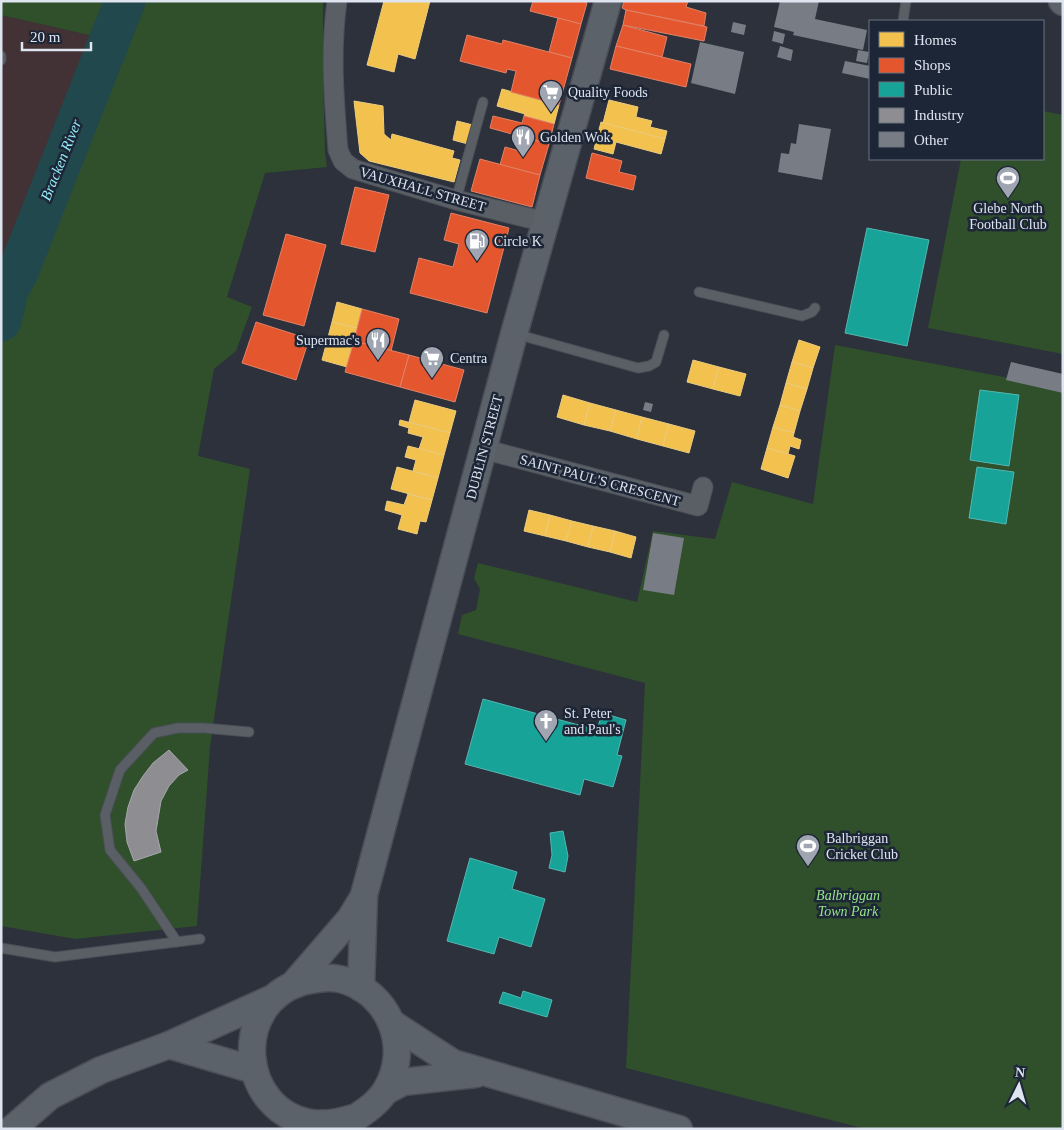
<svg xmlns="http://www.w3.org/2000/svg" width="1064" height="1130" font-family="'Times New Roman',serif">
<style>
.industrial{fill:#423135}
.green{fill:#2f502b}
.homes{fill:#f2c14e;stroke:#eccc7f}
.shops{fill:#e4572e;stroke:#e28268}
.public{fill:#17a398;stroke:#53b7b2}
.industry{fill:#8d8d92;stroke:#a6a7ae}
.lines{fill:none;stroke-linecap:round;stroke-linejoin:round}
.river{stroke:#21484d;stroke-width:41}
.building{fill:#787d85}
.lane-casing{stroke:#4a4e57;stroke-width:11}
.street-casing{stroke:#4a4e57;stroke-width:21}
.secondary-casing{stroke:#4a4e57;stroke-width:29}
.lane{stroke:#5a5e65;stroke-width:9}
.street{stroke:#5a5e65;stroke-width:19}
.secondary{stroke:#5c626a;stroke-width:26}
.labels{text-anchor:middle;stroke-width:5;stroke-linejoin:round;paint-order:stroke}
.poi-label{font-size:14px;fill:#dfe5f0;stroke:#1d2636;text-anchor:start}
.street-label{font-size:14px;fill:#dfe5f0;stroke:#1d2636}
.park-label{font-size:14px;font-style:italic;fill:#96e689;stroke:#1d2636}
.water-label{font-size:15px;font-style:italic;fill:#92edf9;stroke:#1d2636}
</style>
<rect width="100%" height="100%" fill="#2c313b"/>
<polygon class="industrial" points="1,15 102,38 1,283"/>
<g class="green">
<polygon points="1,1 323,1 323,70 325,152 327,167 265,173 227,297 252,307 236,351 214,369 198,456 250,469 210,747 197,926 75,939 1,926 1,283 102,38 1,15"/>
<polygon points="1043,111 1063,115 1063,354 928,328 961,159 1043,159"/>
<polygon points="835,345 1009,378 1063,390 1063,1129 866,1129 626,1068 645,683 458,634 462,615 476,610 480,589 474,578 478,563 637,602 653,531 715,539 732,482 813,504"/>
</g>
<g class="homes">
<polygon points="384,1 430,1 415,59 398,54 394,72 367,65"/>
<polygon points="502,89 559,105 554,124 524,116 525,114 497,106"/>
<polygon points="609,100 638,107 636,117 652,121 650,127 667,131 665,139 603,123"/>
<polygon points="354,101 383,106 384,134 391,140 392,134 454,151 452,158 460,160 454,182 369,161 360,153"/>
<polygon points="457,121 473,125 468,144 453,140"/>
<polygon points="601,122 665,139 661,154 616,142 613,154 594,149"/>
<polygon points="337,302 362,309 357,328 332,322"/>
<polygon points="332,322 357,328 352,348 327,341"/>
<polygon points="799,340 820,347 813,368 792,362"/>
<polygon points="327,341 352,348 347,367 322,360"/>
<polygon points="693,360 719,367 713,389 687,382"/>
<polygon points="792,362 813,368 807,389 786,383"/>
<polygon points="719,367 746,374 740,396 713,389"/>
<polygon points="786,383 807,389 800,411 780,405"/>
<polygon points="563,395 590,403 584,425 557,417"/>
<polygon points="415,400 456,411 450,433 409,422"/>
<polygon points="590,403 616,410 610,431 584,425"/>
<polygon points="780,405 800,411 794,433 773,427"/>
<polygon points="616,410 642,417 637,439 610,431"/>
<polygon points="642,417 669,424 663,446 637,439"/>
<polygon points="400,420 450,433 444,455 419,449 423,437 408,433 409,428 399,425"/>
<polygon points="669,424 695,431 689,453 663,446"/>
<polygon points="773,427 794,433 793,437 801,440 799,449 790,446 788,454 767,448"/>
<polygon points="408,446 444,455 438,478 413,471 416,460 405,457"/>
<polygon points="767,448 795,456 788,478 761,469"/>
<polygon points="397,467 438,478 432,500 391,489"/>
<polygon points="408,494 432,500 426,522 420,521 417,534 398,529 402,515 385,510 387,501 404,505"/>
<polygon points="529,510 550,515 545,536 524,531"/>
<polygon points="550,515 572,521 566,541 545,536"/>
<polygon points="572,521 593,526 588,547 566,541"/>
<polygon points="593,526 615,531 610,552 588,547"/>
<polygon points="615,531 636,537 631,558 610,552"/>
</g>
<g class="shops">
<polygon points="533,1 580,1 587,3 581,24 530,11"/>
<polygon points="624,1 688,1 686,7 706,13 704,26 626,10 622,8"/>
<polygon points="626,10 707,27 704,41 623,25"/>
<polygon points="558,18 581,24 572,58 549,52"/>
<polygon points="623,25 667,37 662,57 616,46"/>
<polygon points="467,35 502,44 503,40 572,58 559,105 511,92 516,71 507,69 506,73 460,61"/>
<polygon points="616,46 691,64 686,87 610,69"/>
<polygon points="493,116 522,123 524,116 554,124 549,144 490,128"/>
<polygon points="527,138 549,144 540,175 500,165 505,147 523,152"/>
<polygon points="592,153 622,161 619,172 636,176 633,190 586,178"/>
<polygon points="480,159 540,175 532,207 471,191"/>
<polygon points="355,187 389,195 375,252 341,244"/>
<polygon points="451,213 509,228 487,313 410,293 419,258 453,267 459,244 444,240"/>
<polygon points="286,234 326,245 304,326 263,315"/>
<polygon points="362,309 399,319 391,351 354,341"/>
<polygon points="256,322 309,339 296,380 242,363"/>
<polygon points="354,341 409,355 400,387 345,372"/>
<polygon points="409,355 464,370 455,402 400,387"/>
</g>
<g class="public">
<polygon points="867,228 929,240 907,346 845,333"/>
<polygon points="980,390 1019,395 1009,466 970,460"/>
<polygon points="977,467 1014,472 1006,524 969,518"/>
<polygon points="483,699 597,730 602,713 626,720 617,755 622,756 613,787 584,779 580,795 465,764"/>
<polygon points="563,831 568,856 565,872 549,868 552,855 550,833"/>
<polygon points="470,858 517,872 512,889 545,899 531,947 499,937 494,954 447,941"/>
<polygon points="523,991 552,1000 547,1017 499,1003 503,992 521,998"/>
</g>
<polygon class="industry" points="169,750 188,770 179,775 169,786 161,801 156,831 161,852 134,861 127,842 125,824 128,807 134,790 143,776 153,763"/>
<g class="lines">
<polyline class="river" points="1,321 8,290 18,272 125,1"/>
</g>
<g class="building">
<polygon points="780,1 819,1 815,19 867,30 863,50 793,35 794,32 774,27"/>
<polygon points="733,22 746,25 744,35 731,32"/>
<polygon points="774,31 785,34 783,44 772,41"/>
<polygon points="700,42 744,52 735,94 691,83"/>
<polygon points="780,46 793,50 791,61 777,57"/>
<polygon points="858,50 869,52 867,63 856,61"/>
<polygon points="845,61 870,66 870,79 842,73"/>
<polygon points="799,124 831,129 822,180 778,172 781,153 789,154 791,143 796,144"/>
<polygon points="1011,362 1063,374 1063,393 1006,380"/>
<polygon points="645,402 653,404 651,412 643,410"/>
<polygon points="653,533 684,538 674,595 643,590"/>
</g>
<g class="lines">
<g class="lane-casing">
<g id="lane">
<polyline points="903,21 906,1"/>
<polyline points="1,56 1,60"/>
<polyline points="456,200 483,102"/>
<polyline points="699,292 802,316 812,312 815,308"/>
<polyline points="516,334 638,368 649,366 656,362 664,335"/>
<polyline points="177,942 141,888 110,850 105,815 120,770 154,733 178,728 204,728 249,732"/>
<polyline points="1,948 55,957 200,939"/>
</g>
</g>
<g class="street-casing">
<g id="street">
<path d="M337,1C330,51 334,100 338,150L343,161L353,169L456,200L545,222"/>
<polyline points="483,449 698,506 703,487"/>
</g>
</g>
<g class="secondary-casing">
<g id="secondary">
<polyline points="1062,1 1063,2"/>
<polyline points="293,985 350,919 364,896"/>
<polyline points="361,988 364,895 514,334 608,1"/>
<polyline points="393,1024 453,1063 679,1129"/>
<polyline points="169,1045 254,1070"/>
<polyline points="386,1091 403,1082 476,1074"/>
<polyline points="12,1129 50,1096 101,1070 169,1045 273,998"/>
<path d="M339,1129C355,1117 375,1108 386,1090C412,1047 389,991 340,979C327,976 314,979 302,982C230,1003 238,1112 312,1123C327,1125 340,1122 353,1118"/>
</g>
</g>
<use href="#lane" class="lane"/>
<use href="#street" class="street"/>
<use href="#secondary" class="secondary"/>
</g>
<defs>
<g id="supermarket-pin" transform="scale(1.25)"><path d="M0 17L-7.5 6A9.5 9.5 0 1 1 7.5 6Z" fill="#a0a6b1" stroke="#1d2636"/><path d="M-6-5.5h2.5l.6 2H6L4.5 2H-2.5L-4.4-4H-6ZM-1.5 3.2a1.3 1.3 0 1 0 .1 0ZM3 3.2a1.3 1.3 0 1 0 .1 0Z" fill="#fff"/></g>
<g id="restaurant-pin" transform="scale(1.25)"><path d="M0 17L-7.5 6A9.5 9.5 0 1 1 7.5 6Z" fill="#a0a6b1" stroke="#1d2636"/><path d="M-5-6h1v4h1v-4h1v4h1v-4h1v5L-1.5 .5V6h-2V.5L-5-1ZM5-6V6H3V1.5H1.5Q1.5-4 5-6Z" fill="#fff"/></g>
<g id="stadium-pin" transform="scale(1.25)"><path d="M0 17L-7.5 6A9.5 9.5 0 1 1 7.5 6Z" fill="#a0a6b1" stroke="#1d2636"/><path d="M0-5a6.5 5 0 1 0 0 10a6.5 5 0 1 0 0-10ZM-3.5-1.8h7v3.6h-7Z" fill="#fff"/></g>
<g id="fuel-pin" transform="scale(1.25)"><path d="M0 17L-7.5 6A9.5 9.5 0 1 1 7.5 6Z" fill="#a0a6b1" stroke="#1d2636"/><path d="M-5.5-6h7V0h2V4h1.3V-2.5L3-4.5l.8-.8L6-3V5H2.5V1h-1V6h-7ZM-4.2-4.7v3.2H.2V-4.7Z" fill="#fff"/></g>
<g id="church-pin" transform="scale(1.25)"><path d="M0 17L-7.5 6A9.5 9.5 0 1 1 7.5 6Z" fill="#a0a6b1" stroke="#1d2636"/><path d="M-1.2-6h2.4v3.5h3.3v2.4h-3.3V6h-2.4V-.1h-3.3v-2.4h3.3Z" fill="#fff"/></g>
</defs>
<g fill-rule="evenodd">
<use href="#supermarket-pin" x="551" y="92"/>
<use href="#restaurant-pin" x="523" y="137"/>
<use href="#stadium-pin" x="1008" y="178"/>
<use href="#fuel-pin" x="477" y="241"/>
<use href="#restaurant-pin" x="378" y="340"/>
<use href="#supermarket-pin" x="432" y="358"/>
<use href="#church-pin" x="546" y="721"/>
<use href="#stadium-pin" x="808" y="846"/>
</g>
<g class="labels">
<g class="poi-label">
<text x="568" y="97">Quality Foods</text>
<text x="540" y="142">Golden Wok</text>
<text x="1008" y="213" text-anchor="middle">Glebe North<tspan x="1008" dy="16">Football Club</tspan></text>
<text x="494" y="246">Circle K</text>
<text x="360" y="345" text-anchor="end">Supermac's</text>
<text x="450" y="363">Centra</text>
<text x="564" y="718">St. Peter<tspan x="564" dy="16">and Paul's</tspan></text>
<text x="826" y="843">Balbriggan<tspan x="826" dy="16">Cricket Club</tspan></text>
</g>
<g class="street-label">
<text transform="translate(423 189) rotate(16)" y="5">VAUXHALL STREET</text>
<text transform="translate(484 447) rotate(-75)" y="5">DUBLIN STREET</text>
<text transform="translate(600 480) rotate(15)" y="5">SAINT PAUL'S CRESCENT</text>
</g>
<g class="park-label">
<text x="848" y="900">Balbriggan<tspan x="848" dy="16">Town Park</tspan></text>
</g>
<g class="water-label">
<text transform="translate(61 160) rotate(-68)" y="5">Bracken River</text>
</g>
</g>
<rect width="1064" height="1130" fill="none" stroke="#dfe5f0" stroke-width="5"/>
<rect x="869" y="20" width="175" height="140" fill="#1d2636" stroke="#6b7280"/>
<rect x="879" y="32" width="25" height="15" fill="#f2c14e" stroke="#6b7280"/>
<text x="914" y="45" font-size="15" fill="#dfe5f0">Homes</text>
<rect x="879" y="58" width="25" height="15" fill="#e4572e" stroke="#6b7280"/>
<text x="914" y="70" font-size="15" fill="#dfe5f0">Shops</text>
<rect x="879" y="82" width="25" height="15" fill="#17a398" stroke="#6b7280"/>
<text x="914" y="95" font-size="15" fill="#dfe5f0">Public</text>
<rect x="879" y="108" width="25" height="15" fill="#8d8d92" stroke="#6b7280"/>
<text x="914" y="120" font-size="15" fill="#dfe5f0">Industry</text>
<rect x="879" y="132" width="25" height="15" fill="#787d85" stroke="#6b7280"/>
<text x="914" y="145" font-size="15" fill="#dfe5f0">Other</text>
<g transform="translate(1019 1085) rotate(5)" stroke="#1d2636" stroke-width="4" paint-order="stroke">
<path d="M0-4L9 19L0 12L-9 19Z" fill="#dfe5f0"/>
<text y="-8" font-size="14" font-weight="bold" text-anchor="middle" fill="#dfe5f0">N</text>
</g>
<path d="M22 42v8h69v-8" fill="none" stroke="#dfe5f0" stroke-width="2.5"/>
<text x="30" y="42" font-size="15" fill="#dfe5f0" stroke="#1d2636" stroke-width="4" paint-order="stroke">20 m</text>
</svg>
